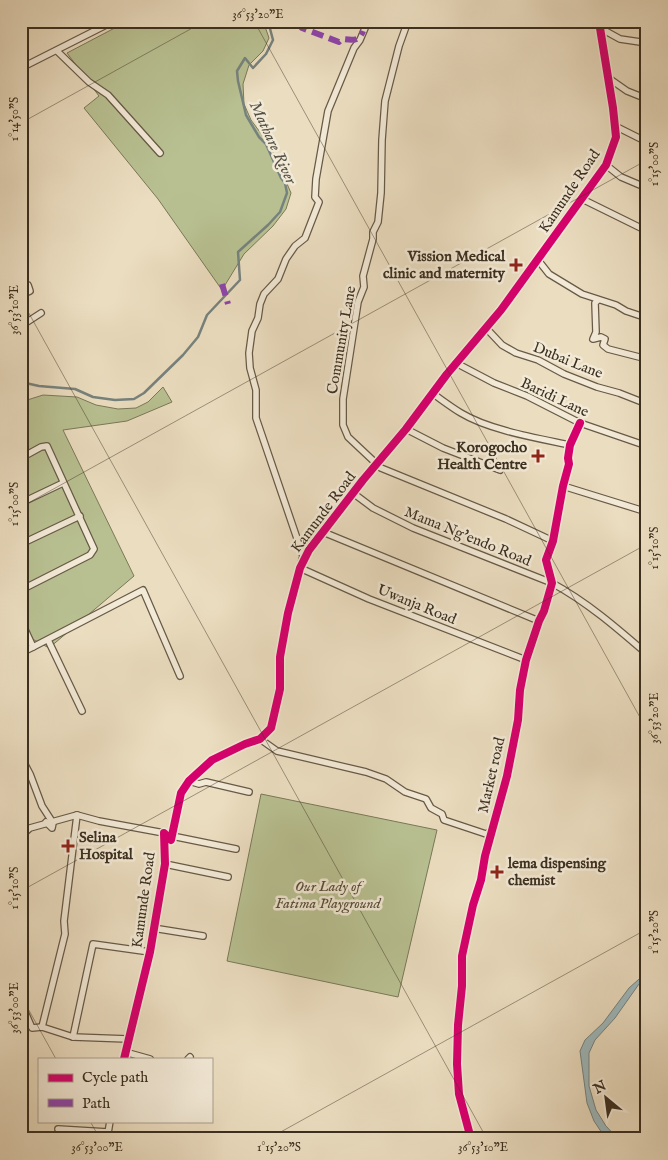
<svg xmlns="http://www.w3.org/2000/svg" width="668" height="1160" font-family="'IM FELL English',serif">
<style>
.green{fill:#b8c091;stroke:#7a7858}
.water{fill:#9eb9bd;stroke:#76827e}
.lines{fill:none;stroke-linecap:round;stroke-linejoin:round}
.stream{stroke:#76827e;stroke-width:2.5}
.street-casing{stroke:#675a47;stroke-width:8}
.street{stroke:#f2e9d6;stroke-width:5.5}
.quiet{stroke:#8e44ad;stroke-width:6;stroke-dasharray:12 6;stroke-linecap:butt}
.cycleway-casing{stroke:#f2e9d6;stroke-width:11}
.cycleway{stroke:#d6006c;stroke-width:8}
.ticks{fill:none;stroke:#3b2f1f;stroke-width:1;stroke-opacity:0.45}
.poi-dot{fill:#8f2418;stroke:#f2e9d6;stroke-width:2}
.labels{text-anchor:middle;stroke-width:5;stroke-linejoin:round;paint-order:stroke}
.street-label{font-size:15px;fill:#3b2f1f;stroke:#f2e9d6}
.poi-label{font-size:15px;font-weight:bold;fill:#3b2f1f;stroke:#f2e9d6;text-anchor:end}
.park-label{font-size:15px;font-style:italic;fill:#544c36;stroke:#f2e9d6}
.water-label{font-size:16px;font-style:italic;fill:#545246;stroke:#f2e9d6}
.neatline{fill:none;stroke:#3b2f1f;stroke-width:2}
.ticks-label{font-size:12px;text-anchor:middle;fill:#3b2f1f}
</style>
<rect width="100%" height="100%" fill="#ebddc0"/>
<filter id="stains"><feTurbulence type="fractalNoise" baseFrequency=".004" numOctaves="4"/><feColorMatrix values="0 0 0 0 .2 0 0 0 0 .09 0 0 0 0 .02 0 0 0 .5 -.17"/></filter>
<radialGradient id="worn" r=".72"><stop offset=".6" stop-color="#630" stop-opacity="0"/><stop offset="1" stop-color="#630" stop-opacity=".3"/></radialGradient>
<g class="green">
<polygon points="128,21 263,21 269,38 263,51 249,65 243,84 244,104 251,120 271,147 291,193 286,209 273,226 244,254 222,290 158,199 84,108 99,96 67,53"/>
<polygon points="163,387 172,402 127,421 63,430 134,576 49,648 27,636 21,625 21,402 43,395 77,397 96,405 118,409 136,408 148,402"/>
<polygon points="261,794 437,830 398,997 227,961"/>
</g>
<g class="water">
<polygon points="647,825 647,865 643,842"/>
<polygon points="647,972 647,978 639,984 615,1018 595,1040 589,1053 589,1086 596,1110 606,1126 618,1139 608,1139 604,1136 594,1121 587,1103 580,1051 585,1040 603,1023 629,988"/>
</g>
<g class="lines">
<polyline class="stream" points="21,382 39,386 75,389 93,397 115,400 134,399 144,393 183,355 198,337 207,315 240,280 238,252 268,225 280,212 287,193 285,183 281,178 266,144 259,137 246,115 238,81 237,71 245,58 253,68 266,54 273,40 268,21"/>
<g class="street-casing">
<g id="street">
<polyline points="368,21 360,40 354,48 328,111 316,179 315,197 319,202 305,238 295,246 286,259 278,279 264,294 260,304 258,318 252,331 249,353 250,368 256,390 256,418 303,556 300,568 369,599 526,660"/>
<polyline points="408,21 399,46 385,101 382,140 381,193 378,222 373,232 373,239 363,276 364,287 358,302 343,399 343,425 348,437 381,468 506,519 553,541"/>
<polyline points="600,28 620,39 647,43"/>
<polyline points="57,51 89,82 108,95 160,153"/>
<polyline points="21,68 114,21"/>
<polyline points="607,77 627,91 647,99"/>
<polyline points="615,126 647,142"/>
<polyline points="606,165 621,177 647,188"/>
<polyline points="582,199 647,231"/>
<polyline points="538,260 549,274 582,294 616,305 626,311 647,318"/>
<polyline points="21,295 30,291 28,285"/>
<polyline points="598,300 595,303 596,332 593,339 601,337 605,339 603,345 608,349 647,359"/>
<polyline points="21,326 41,313"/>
<polyline points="486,328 502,345 516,353 538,360 564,374 597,387 619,393 647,404"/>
<polyline points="456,363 494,383 527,396 580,423 647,446"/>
<path d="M432,393C442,400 451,407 461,413C489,430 537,438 570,445"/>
<polyline points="406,429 443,448 500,470"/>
<polyline points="21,458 41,447 47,446 94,549 90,555 21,590"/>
<polyline points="563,486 647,512"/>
<path d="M353,493L373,508L413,528L552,583C587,602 617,628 647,654"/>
<polyline points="21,503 63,483"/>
<polyline points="323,532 539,621"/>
<polyline points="21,544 80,516"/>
<polyline points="21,621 33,647 21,653"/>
<polyline points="48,640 82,711"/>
<polyline points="33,647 143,590 180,676"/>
<polyline points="260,739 277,751 366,772 386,779 405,792 426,799 431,808 442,814 444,820 486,834 492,831"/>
<polyline points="21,757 30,774 42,806 53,823 52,828 46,822"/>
<polyline points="189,781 199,784 206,782 249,792"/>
<polyline points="21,836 30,828 77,815 99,821 164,833"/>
<polyline points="172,836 236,849"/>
<polyline points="165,864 228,877"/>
<polyline points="153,928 203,936"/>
<polyline points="21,1003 32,1028 42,1027 73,1037 128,1039"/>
<polyline points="42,1027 65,934 64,921 77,815"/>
<polyline points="73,1037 93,944 150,952"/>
<polyline points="125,1052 150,1059"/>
<polyline points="124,1059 150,952 165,864 164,833 171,840 181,793 189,781 212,760 245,744 260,739 271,728 280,689 280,657 288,613 300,568 309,550 363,480 406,429 447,374 501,310 606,165 616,137 613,108 600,28 601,21"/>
<polyline points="188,1059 190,1057"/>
<polyline points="58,1129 108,1132"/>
<polyline points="107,1139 110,1121"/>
<polyline points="471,1139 459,1094 457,1064 458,1025 462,986 462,956 473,905 481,880 485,856 507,776 518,720 520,690 526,660 539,621 544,611 552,583 546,560 553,541 563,486 569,464 568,458 570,445 580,423"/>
</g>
</g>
<use href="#street" class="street"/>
<g class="quiet">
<path d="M304,21L302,28L339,42L342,39C353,40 359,42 363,31"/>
<polyline points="222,284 228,304"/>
</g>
<g class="cycleway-casing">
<g id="cycleway">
<polyline points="124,1059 150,952 165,864 164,833 171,840 181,793 189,781 212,760 245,744 260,739 271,728 280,689 280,657 288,613 300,568 309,550 363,480 406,429 447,374 501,310 606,165 616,137 613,108 600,28 601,21"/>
<polyline points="471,1139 459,1094 457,1064 458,1025 462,986 462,956 473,905 481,880 485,856 507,776 518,720 520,690 526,660 539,621 544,611 552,583 546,560 553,541 563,486 569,464 568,458 570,445 580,423"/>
</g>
</g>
<use href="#cycleway" class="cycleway"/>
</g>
<path class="ticks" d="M254,21L647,730M641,21L647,32M21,123L205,21M21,299L487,1139M21,507L647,160M21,891L647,544M21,996L56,1059M90,1121L100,1139M268,1139L647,929"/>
<g class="poi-dot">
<path d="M513.5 257.5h5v5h5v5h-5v5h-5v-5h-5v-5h5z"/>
<path d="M535.5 448.5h5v5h5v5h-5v5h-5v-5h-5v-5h5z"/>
<path d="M65.5 838.5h5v5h5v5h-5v5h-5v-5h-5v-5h5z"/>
<path d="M494.5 864.5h5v5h5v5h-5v5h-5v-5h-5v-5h5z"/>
</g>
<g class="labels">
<g class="street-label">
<text transform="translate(569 191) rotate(-56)" y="5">Kamunde Road</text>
<text transform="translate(341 340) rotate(-80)" y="5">Community Lane</text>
<text transform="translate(568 360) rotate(22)" y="5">Dubai Lane</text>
<text transform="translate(555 397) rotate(25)" y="5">Baridi Lane</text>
<text transform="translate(323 512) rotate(-53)" y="5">Kamunde Road</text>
<text transform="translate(468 536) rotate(22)" y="5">Mama Ng'endo Road</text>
<text transform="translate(417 604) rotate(22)" y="5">Uwanja Road</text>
<text transform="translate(491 775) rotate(-77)" y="5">Market road</text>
<text transform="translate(143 900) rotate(-82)" y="5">Kamunde Road</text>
</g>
<g class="poi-label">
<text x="505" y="261">Vission Medical<tspan x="505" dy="17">clinic and maternity</tspan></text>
<text x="527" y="452">Korogocho<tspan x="527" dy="17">Health Centre</tspan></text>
<text x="79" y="842" text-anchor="start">Selina<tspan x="79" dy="17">Hospital</tspan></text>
<text x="508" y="868" text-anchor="start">lema dispensing<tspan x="508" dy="17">chemist</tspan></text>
</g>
<g class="park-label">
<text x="328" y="891">Our Lady of<tspan x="328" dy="17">Fatima Playground</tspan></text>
</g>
<g class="water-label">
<text transform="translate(274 142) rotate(65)" y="6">Mathare River</text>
</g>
</g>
<rect width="668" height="1160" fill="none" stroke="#ebddc0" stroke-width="55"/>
<rect x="38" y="1058" width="175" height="65" fill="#f2e9d6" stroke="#a99f8d"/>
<rect x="48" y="1074" width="25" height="8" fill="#d6006c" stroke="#a99f8d"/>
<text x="82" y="1082" font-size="15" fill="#3b2f1f">Cycle path</text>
<rect x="48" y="1099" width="25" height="8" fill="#8e44ad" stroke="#a99f8d"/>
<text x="82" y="1108" font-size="15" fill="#3b2f1f">Path</text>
<g transform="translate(606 1098) rotate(331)" stroke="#f2e9d6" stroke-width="4" paint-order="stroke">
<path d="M0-4L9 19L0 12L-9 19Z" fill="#3b2f1f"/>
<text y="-8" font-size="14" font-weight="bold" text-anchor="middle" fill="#3b2f1f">N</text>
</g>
<rect x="28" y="28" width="612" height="1104" class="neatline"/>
<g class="ticks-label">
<text x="258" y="18">36°53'20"E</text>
<text transform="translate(14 119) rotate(-90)" y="4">1°14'50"S</text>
<text transform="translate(654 164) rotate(-90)" y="4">1°15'00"S</text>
<text transform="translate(14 310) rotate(-90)" y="4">36°53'10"E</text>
<text transform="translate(14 504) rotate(-90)" y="4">1°15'00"S</text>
<text transform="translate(654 548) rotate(-90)" y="4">1°15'10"S</text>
<text transform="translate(654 718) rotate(-90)" y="4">36°53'20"E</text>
<text transform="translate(14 888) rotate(-90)" y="4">1°15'10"S</text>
<text transform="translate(654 932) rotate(-90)" y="4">1°15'20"S</text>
<text transform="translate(14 1008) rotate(-90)" y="4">36°53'00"E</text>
<text x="97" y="1151">36°53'00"E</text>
<text x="279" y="1151">1°15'20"S</text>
<text x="483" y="1151">36°53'10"E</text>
</g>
<rect width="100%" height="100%" filter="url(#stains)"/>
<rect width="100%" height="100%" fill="url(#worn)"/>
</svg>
